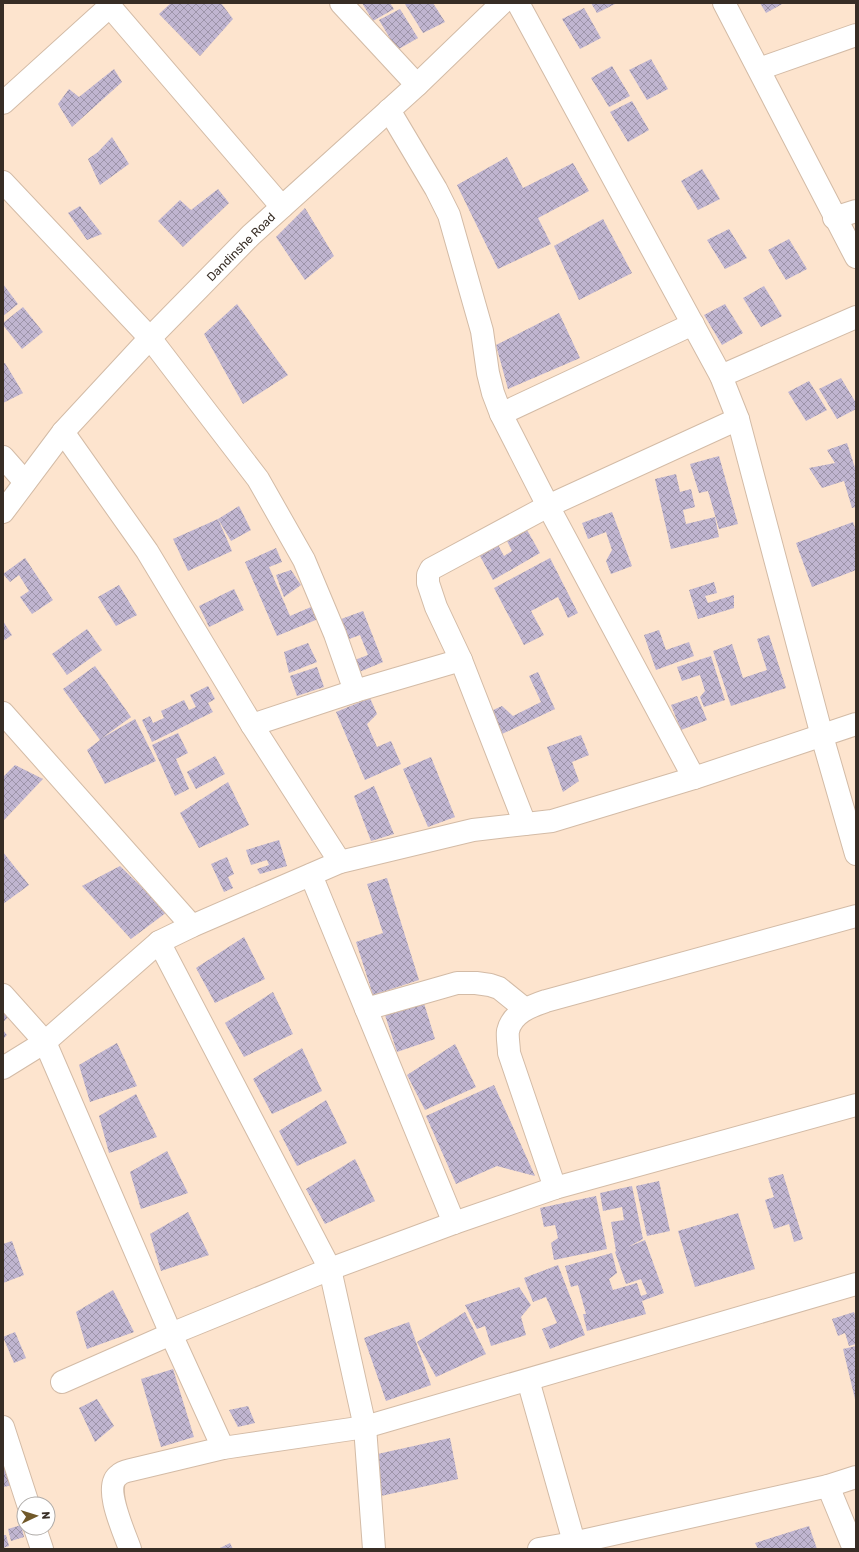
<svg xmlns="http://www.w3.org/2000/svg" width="859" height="1552" font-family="Rubik,sans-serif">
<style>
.building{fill:url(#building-cross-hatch)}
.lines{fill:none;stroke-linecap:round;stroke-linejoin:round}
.minor-casing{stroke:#d3bba6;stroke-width:24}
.tertiary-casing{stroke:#d3bba6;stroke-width:24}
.minor{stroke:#fff;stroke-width:22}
.tertiary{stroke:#fff;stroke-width:22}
.labels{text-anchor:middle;stroke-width:4;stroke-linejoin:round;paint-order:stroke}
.street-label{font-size:12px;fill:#372d25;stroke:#fff}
</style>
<defs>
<pattern id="building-cross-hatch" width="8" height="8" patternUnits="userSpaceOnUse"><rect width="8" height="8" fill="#c0b5d0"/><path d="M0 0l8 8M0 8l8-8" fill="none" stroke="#9d94a9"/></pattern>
</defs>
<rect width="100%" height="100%" fill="#fde4ce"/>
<g class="building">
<polygon points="171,3 221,3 233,19 200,56 159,14"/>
<polygon points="362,3 390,3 394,9 373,21"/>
<polygon points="407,3 433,3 445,22 423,33 405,4"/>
<polygon points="591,3 617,3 597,13"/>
<polygon points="760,3 784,3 766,13"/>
<polygon points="584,8 601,38 580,49 562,19"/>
<polygon points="400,9 418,38 397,50 379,20"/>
<polygon points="651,59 668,89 647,100 629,70"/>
<polygon points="612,66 630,96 609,107 591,78"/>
<polygon points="114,69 122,82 72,127 58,104 69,89 79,97"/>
<polygon points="632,101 649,130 628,142 610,112"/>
<polygon points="112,137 129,164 100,185 88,159 98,152"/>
<polygon points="507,157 523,188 573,163 589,191 538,218 551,244 498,269 457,185"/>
<polygon points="702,169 720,199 698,210 681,181"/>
<polygon points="218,189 229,203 183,247 158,221 180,200 191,210"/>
<polygon points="80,206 102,234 87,240 68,213"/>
<polygon points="305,208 334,256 305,280 276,237"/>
<polygon points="603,219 632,273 579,300 554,246"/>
<polygon points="729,229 747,258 725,269 707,240"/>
<polygon points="789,239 807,269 786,280 768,250"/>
<polygon points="3,284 18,304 3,316"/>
<polygon points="764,286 782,316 761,327 743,298"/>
<polygon points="237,304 288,375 243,404 204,334"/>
<polygon points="725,304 743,333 722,345 704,315"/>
<polygon points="23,307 43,332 22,349 3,325 3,323"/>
<polygon points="559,313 580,358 508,389 496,345"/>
<polygon points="5,363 23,393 3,403 3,364"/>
<polygon points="841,378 856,403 856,409 837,419 819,389"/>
<polygon points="809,381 827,410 806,421 788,392"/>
<polygon points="847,443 856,471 856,507 852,508 844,481 822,488 809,468 835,463 827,450"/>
<polygon points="719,456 738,524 719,529 708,491 699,493 690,464"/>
<polygon points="676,474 680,492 691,489 695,507 683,510 686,524 715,517 719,537 671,549 655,479"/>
<polygon points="239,506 251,530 231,541 218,519"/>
<polygon points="612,512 632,566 611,574 606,561 612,550 606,532 588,539 582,523"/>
<polygon points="218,519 232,551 188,571 173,539"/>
<polygon points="853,522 856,531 856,570 812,587 796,543"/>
<polygon points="527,530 540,553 493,580 480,556 498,545 504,556 512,551 507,541"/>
<polygon points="276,548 282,562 269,567 290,616 318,604 323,617 277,636 245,562"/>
<polygon points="25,558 53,600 32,614 20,597 29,591 19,575 10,582 3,574"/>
<polygon points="550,558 578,613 568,618 558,597 531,611 544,635 524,645 494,588"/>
<polygon points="291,570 301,585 284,597 276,575"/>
<polygon points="714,582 717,593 705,596 708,603 734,595 734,608 698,619 689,590"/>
<polygon points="119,585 137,615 116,626 98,597"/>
<polygon points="234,589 244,610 209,627 199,606"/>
<polygon points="363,611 383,662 357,673 352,661 368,655 360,635 341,642 333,622"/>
<polygon points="3,621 12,635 3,641"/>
<polygon points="87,629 102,650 67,675 52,654"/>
<polygon points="659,630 666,650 689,642 694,656 656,670 644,635"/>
<polygon points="769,635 786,688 731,706 713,651 732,644 743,678 767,670 757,639"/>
<polygon points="308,643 317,662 289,673 284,652"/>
<polygon points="711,656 725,700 704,707 700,697 705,691 700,675 682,681 677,667"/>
<polygon points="95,666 131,717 102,738 135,719 156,761 105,784 87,750 100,740 63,689"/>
<polygon points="317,667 324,687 297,696 290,676"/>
<polygon points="538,672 555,709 502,734 491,711 502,706 513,716 541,702 529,676"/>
<polygon points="208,686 215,699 208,703 213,712 152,742 142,720 150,716 153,723 164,718 161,711 184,700 189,710 196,707 190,695"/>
<polygon points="697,696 707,720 681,730 671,705"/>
<polygon points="370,698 377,714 367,724 377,747 391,741 401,764 365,780 336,712"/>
<polygon points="178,733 188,753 176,759 189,789 175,796 152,745"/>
<polygon points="581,735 589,755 572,762 579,781 563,792 547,747"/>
<polygon points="215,756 225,774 196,789 187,772"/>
<polygon points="431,757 455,817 428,827 403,769"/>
<polygon points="15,765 43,779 3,821 3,777"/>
<polygon points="228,782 249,825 199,848 180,813"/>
<polygon points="374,786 394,834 371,841 354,796"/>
<polygon points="279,840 287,866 260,874 257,869 269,865 267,860 251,865 246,850"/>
<polygon points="3,852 29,885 3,904"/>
<polygon points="227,857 234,874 228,877 233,888 224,892 211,864"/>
<polygon points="120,866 167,912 131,939 82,886"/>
<polygon points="387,878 419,980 373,995 356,942 383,933 367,884"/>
<polygon points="244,937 265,979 215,1003 196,968"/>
<polygon points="273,992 293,1034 244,1057 225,1023"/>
<polygon points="423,1000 435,1039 397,1052 384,1012"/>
<polygon points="3,1006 15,1011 3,1022"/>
<polygon points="3,1030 7,1035 3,1039"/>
<polygon points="117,1043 137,1086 90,1102 79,1065"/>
<polygon points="455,1044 476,1087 425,1110 407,1075"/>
<polygon points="302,1048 322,1091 272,1114 253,1079"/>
<polygon points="494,1085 535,1176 497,1166 456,1184 426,1116"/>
<polygon points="136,1094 157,1137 109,1153 99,1116"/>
<polygon points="326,1100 347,1143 297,1166 279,1131"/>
<polygon points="167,1151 188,1193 141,1209 130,1172"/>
<polygon points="355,1159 375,1201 325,1224 306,1189"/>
<polygon points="783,1174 803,1239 794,1242 789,1224 774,1229 765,1200 774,1197 768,1178"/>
<polygon points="659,1181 670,1231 647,1236 636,1186"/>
<polygon points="632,1186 643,1239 628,1247 645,1240 664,1293 642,1301 646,1314 587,1331 583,1314 586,1314 578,1285 571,1287 565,1266 612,1253 617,1273 609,1279 613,1290 637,1283 641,1296 647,1294 641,1279 626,1284 615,1252 616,1251 611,1222 624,1220 622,1207 603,1211 600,1193"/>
<polygon points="596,1196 607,1249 554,1260 551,1243 558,1238 555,1225 544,1227 540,1208"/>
<polygon points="188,1212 209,1255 161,1271 150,1234"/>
<polygon points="738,1213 755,1269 695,1287 678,1231"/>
<polygon points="12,1241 24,1275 3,1283 3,1244"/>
<polygon points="558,1265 585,1335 550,1349 542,1329 557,1323 546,1297 533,1302 524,1278"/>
<polygon points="519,1287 531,1305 521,1317 526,1335 491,1346 485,1326 477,1329 465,1305"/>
<polygon points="113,1290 134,1332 87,1349 76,1312"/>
<polygon points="465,1312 486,1354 436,1377 417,1342"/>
<polygon points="854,1312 856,1319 856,1344 849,1346 845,1333 838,1336 832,1319"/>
<polygon points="409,1322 431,1385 386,1401 364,1338"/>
<polygon points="15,1332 26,1358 14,1363 3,1337"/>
<polygon points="856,1346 856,1399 855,1399 843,1349"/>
<polygon points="173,1369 194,1437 161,1447 141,1379"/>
<polygon points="97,1399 114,1426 95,1442 79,1408"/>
<polygon points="248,1406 255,1423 238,1427 229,1410"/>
<polygon points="450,1438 458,1479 381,1496 373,1455"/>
<polygon points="3,1443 14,1485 3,1487"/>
<polygon points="21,1525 24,1537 11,1541 8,1529"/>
<polygon points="809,1526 817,1549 758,1549 755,1543"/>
<polygon points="3,1535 6,1535 9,1546 3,1548"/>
<polygon points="230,1543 233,1549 218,1549"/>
</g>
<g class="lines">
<g class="minor-casing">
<g id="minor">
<polyline points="107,3 282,207"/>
<polyline points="341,3 417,85"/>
<polyline points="518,3 721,376 738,419 822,736 856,854"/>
<polyline points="759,69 856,35"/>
<polyline points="3,103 110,6"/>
<polyline points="389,110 436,189 449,215 482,331 488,373 493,393 501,414 548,506 694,778"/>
<polyline points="3,182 150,338 258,479 304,560 335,634 355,691"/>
<polyline points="834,218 856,211"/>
<polyline points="721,376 856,317"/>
<polyline points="501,414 693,324"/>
<polyline points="63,432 147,551 252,725 340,862"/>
<polyline points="3,457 25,482"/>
<polyline points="3,713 192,926"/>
<polyline points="252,725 355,691 461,660"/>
<polyline points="525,824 461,660 436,607 428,583 428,575 431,569 548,506 738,419"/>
<polyline points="311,875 454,1223"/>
<polyline points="159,942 330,1269 365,1427 374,1549"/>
<polyline points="3,995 45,1042 171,1334 223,1448"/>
<polyline points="366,1009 457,983 476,983 490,985 499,988 525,1009"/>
<polyline points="3,1068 45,1042 159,942 192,926 340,862 473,830 552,821 694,778 856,724"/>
<path d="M555,1188L509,1053C509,1046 507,1037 508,1031C512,1013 531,1006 546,1001L856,916"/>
<polyline points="528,1380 576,1549"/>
<polyline points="62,1382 171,1334 330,1269 454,1223 555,1188 856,1105"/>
<polyline points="3,1427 28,1504"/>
<polyline points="828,1486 854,1549"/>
<polyline points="35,1528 42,1549"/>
<path d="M130,1549C125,1534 102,1486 119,1475C122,1472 127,1471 131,1470L223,1448L365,1427L856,1284"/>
<polyline points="539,1549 573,1543 828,1486 856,1477"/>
</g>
</g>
<g class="tertiary-casing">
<g id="tertiary">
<polyline points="724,3 856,257"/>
<polyline points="3,512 63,432 150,338 251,235 417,85 502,3"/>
</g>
</g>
<use href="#minor" class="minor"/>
<use href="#tertiary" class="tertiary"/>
</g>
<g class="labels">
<g class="street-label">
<text transform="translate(241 247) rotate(-45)" y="4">Dandinshe Road</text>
</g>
</g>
<rect width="859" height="1552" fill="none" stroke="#372d25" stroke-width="8"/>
<g transform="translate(36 1516) rotate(86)"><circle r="19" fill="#ffffff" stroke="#afaba8"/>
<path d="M0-3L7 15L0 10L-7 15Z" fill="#715929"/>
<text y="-6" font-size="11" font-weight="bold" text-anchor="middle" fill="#372d25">N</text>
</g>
</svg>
